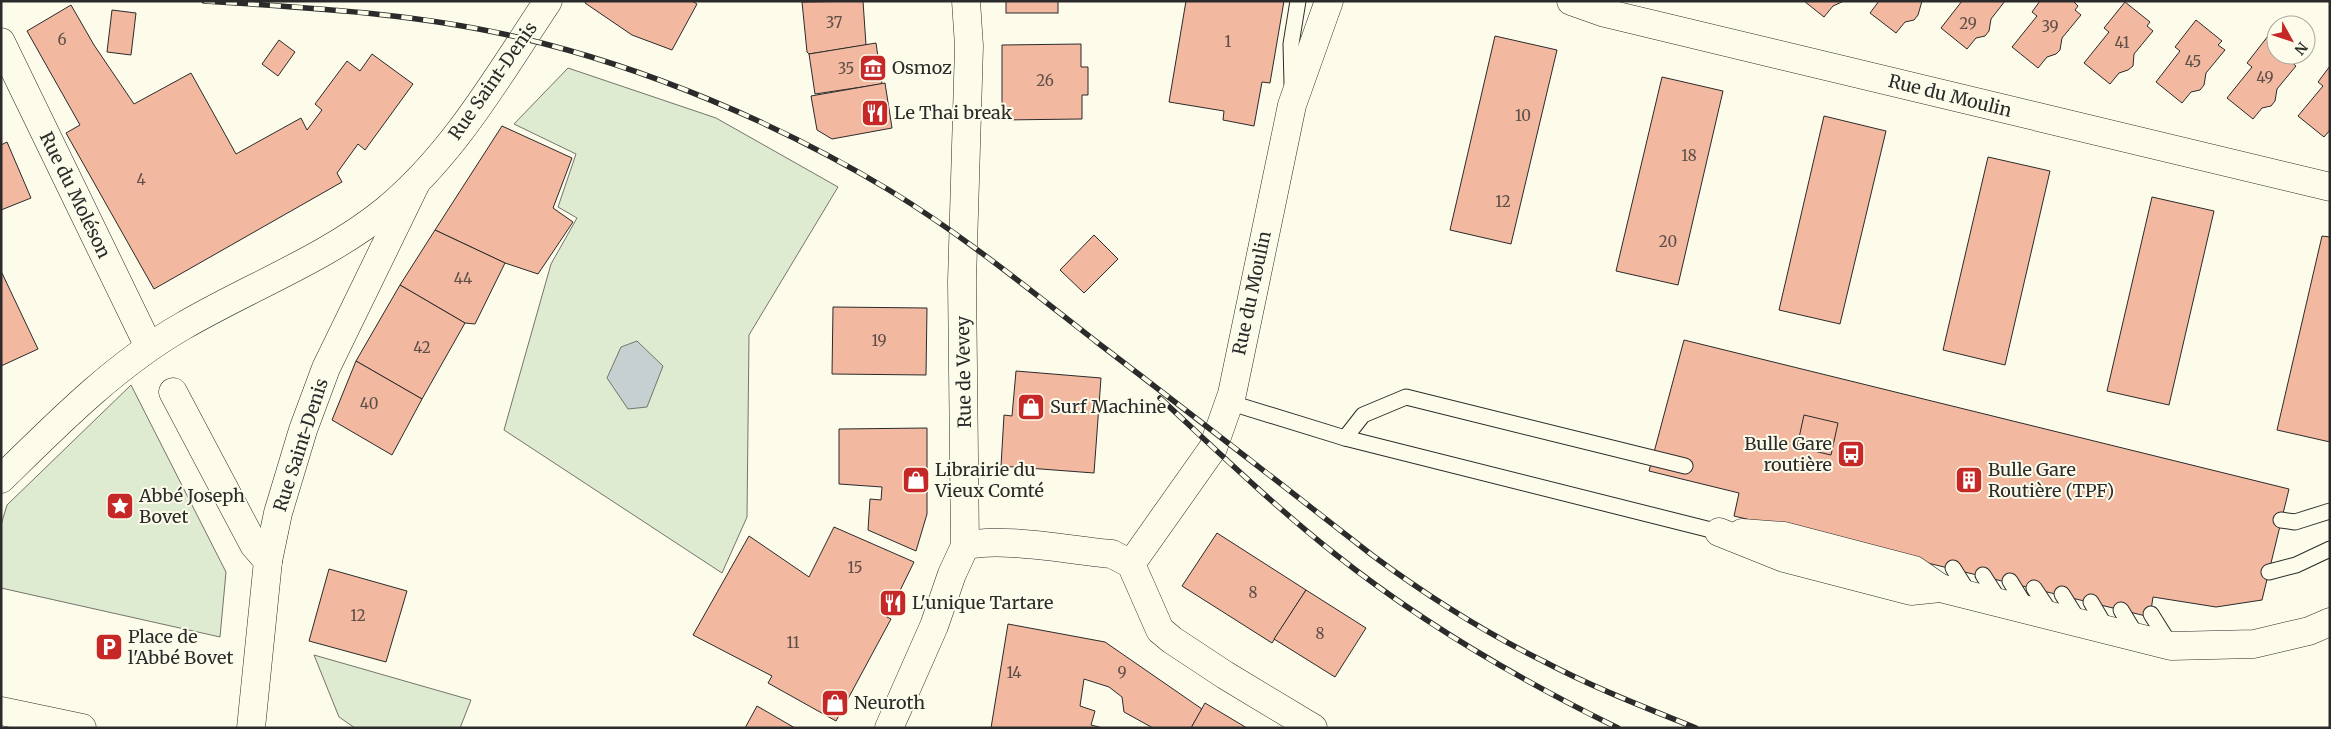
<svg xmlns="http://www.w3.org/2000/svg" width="2331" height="729" font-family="Merriweather,serif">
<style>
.green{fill:#deebd1;stroke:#74746e}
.water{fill:#c7d0d0;stroke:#74746e}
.building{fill:#f2b8a0;stroke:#2b2b2b}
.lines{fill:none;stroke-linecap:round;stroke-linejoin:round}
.service-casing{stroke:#2b2b2b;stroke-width:17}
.minor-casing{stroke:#2b2b2b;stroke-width:29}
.secondary-casing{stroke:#2b2b2b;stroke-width:29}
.service{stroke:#fdfbea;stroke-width:15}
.minor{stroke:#fdfbea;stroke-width:28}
.secondary{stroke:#fdfbea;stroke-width:28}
.rail-casing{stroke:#2b2b2b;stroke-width:5.5}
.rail{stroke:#fdfbea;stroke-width:4;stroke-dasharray:11;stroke-linecap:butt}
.labels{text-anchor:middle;stroke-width:4;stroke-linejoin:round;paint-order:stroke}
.number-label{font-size:15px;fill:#5d4e48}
.poi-label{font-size:18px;fill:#2b2b2b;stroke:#fdfbea;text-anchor:start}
.street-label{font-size:18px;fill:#2b2b2b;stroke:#fdfbea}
</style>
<rect width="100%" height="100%" fill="#fdfbea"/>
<g class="green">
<polygon points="568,68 716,118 838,187 749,335 747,517 722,573 504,430 551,264 577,218 558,207 576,154 514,124"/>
<polygon points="131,385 226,572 220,637 1,588 1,525 7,505"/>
<polygon points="314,655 471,700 460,728 355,728 339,717"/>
</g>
<polygon class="water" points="637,341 663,366 647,407 628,409 607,378 621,347"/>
<g class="building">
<polygon points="586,1 692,1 697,4 672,50 632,35 585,3"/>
<polygon points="863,1 866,45 809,54 807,52 802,2"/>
<rect x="1006" y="1" width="52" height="12"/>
<polygon points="1186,1 1284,1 1270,83 1262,82 1254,126 1223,120 1224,111 1169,102"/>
<polygon points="1804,1 1844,1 1833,6 1824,17"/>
<polygon points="1879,1 1922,1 1918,15 1914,20 1905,22 1896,33 1870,13"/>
<polygon points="1962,1 2005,1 1991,19 1989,31 1985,36 1976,38 1967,49 1941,28"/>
<polygon points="2040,1 2073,1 2078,6 2075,10 2081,15 2062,38 2060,50 2056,54 2047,57 2038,68 2012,47 2037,16 2032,12"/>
<polygon points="2125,2 2150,22 2147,26 2153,31 2134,54 2133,66 2128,70 2119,73 2110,84 2084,63 2109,32 2104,28"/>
<polygon points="71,5 94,45 134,104 191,73 236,154 301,118 307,130 322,110 315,104 347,61 360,71 372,54 413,84 365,150 358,144 337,173 342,182 154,289 66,133 80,125 27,31"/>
<polygon points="112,10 136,13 131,55 107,52"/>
<polygon points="2196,20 2222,41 2218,45 2225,50 2206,73 2204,85 2200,90 2191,92 2182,103 2156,82 2180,51 2175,47"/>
<polygon points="1495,36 1557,50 1511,244 1450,230"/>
<polygon points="2268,36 2276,43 2276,55 2290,55 2293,57 2290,61 2296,66 2277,89 2275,101 2271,106 2262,108 2253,119 2227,98 2252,67 2247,63"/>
<polygon points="279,40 295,52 278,76 262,64"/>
<polygon points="876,43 882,84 815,94 809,54"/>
<polygon points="1081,44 1081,67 1088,67 1088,95 1082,95 1082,119 1002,120 1002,45"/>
<polygon points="2330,66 2330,130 2324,137 2298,116 2323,86 2318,82"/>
<polygon points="1662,77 1723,91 1678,285 1616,271"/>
<polygon points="885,83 892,128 832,139 817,130 811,96"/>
<polygon points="1824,116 1886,131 1840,324 1779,310"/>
<polygon points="502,126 572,158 553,208 573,222 538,274 505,263 435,230"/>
<polygon points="7,142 31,198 1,210 1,145"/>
<polygon points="1988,157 2050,171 2005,365 1943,350"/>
<polygon points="2152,197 2214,211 2169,405 2107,391"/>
<polygon points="435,230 505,263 475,324 465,323 400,285"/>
<polygon points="1094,235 1118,259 1084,293 1060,270"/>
<polygon points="2322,236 2330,237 2330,442 2277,430"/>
<polygon points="1,271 38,349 1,366"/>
<polygon points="400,285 465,323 422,399 356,361"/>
<polygon points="833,307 927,308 926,375 832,374"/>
<polygon points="1684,340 2289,489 2262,600 2216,607 2153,597 2150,617 1734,516 1739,493 1649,471"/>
<polygon points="356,361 422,399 392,455 332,420"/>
<polygon points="1016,371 1101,378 1094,473 1001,466 1004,415 1012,416"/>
<polygon points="1804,415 1838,423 1831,455 1797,447"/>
<polygon points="927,428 927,514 916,551 868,530 870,499 881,500 882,487 839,484 839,429"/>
<polygon points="834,527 914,562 887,617 891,619 836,721 768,683 772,676 693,635 749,536 809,577"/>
<polygon points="1217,533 1306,590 1272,643 1182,586"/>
<polygon points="329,569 407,591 386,662 309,641"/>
<polygon points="1306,590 1366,628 1335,677 1274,639"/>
<polygon points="1008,624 1105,642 1202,709 1191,728 1153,728 1124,712 1122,697 1109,687 1084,679 1080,706 1095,711 1091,725 1103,728 991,728"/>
<polygon points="1205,703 1247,728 1191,728"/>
<polygon points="757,706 795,728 745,728"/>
</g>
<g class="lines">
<g class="service-casing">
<g id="service">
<polyline points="1292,84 1291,44 1298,1"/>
<polyline points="1228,402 1345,438 1719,532"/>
<polyline points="1345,438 1363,415 1406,397 1685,466"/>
<polyline points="2281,520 2295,522 2330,511"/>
<polyline points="1953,568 1970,595"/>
<polyline points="2269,572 2296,565 2330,549"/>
<polyline points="1983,575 2001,603"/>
<polyline points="2010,581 2028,610"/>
<polyline points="2034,588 2052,615"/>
<polyline points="2062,594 2080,623"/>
<polyline points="2091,602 2108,631"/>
<polyline points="2121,610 2138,638"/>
<polyline points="2151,614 2171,646"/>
</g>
</g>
<g class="minor-casing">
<g id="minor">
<polyline points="1571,1 1605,13 2330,187"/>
<polyline points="1,42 149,347"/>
<polyline points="173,392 254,545 268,561"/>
<polyline points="1719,532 1784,558 1911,591 1940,588 2171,646 2254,644 2309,631 2330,622"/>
<polyline points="1742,533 1784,536 1914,570 1940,588"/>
<path d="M965,546C998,536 1075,551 1112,554L1131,564L1160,630L1172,640L1225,675L1313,728"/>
<polyline points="1131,564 1213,448 1232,394 1292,105 1329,1"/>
<polyline points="1,711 82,728"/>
<polyline points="251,728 268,561 278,513 303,430 326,368 416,183"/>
<polyline points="889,728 934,626 952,574 965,546 962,281 969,46 966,1"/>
</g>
</g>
<g class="secondary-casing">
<path id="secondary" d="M1,479C57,424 115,365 183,326C248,288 329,257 386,210C454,154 500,73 548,1"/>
</g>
<use href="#service" class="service"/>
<use href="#minor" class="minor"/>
<use href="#secondary" class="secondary"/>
<g class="rail-casing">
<g id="rail">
<path d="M204,1C311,8 417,13 521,38C645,67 780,124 889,190C963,235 1030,290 1098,343C1190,413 1281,484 1372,555C1426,595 1482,631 1543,661C1592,687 1644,707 1696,728"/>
<path d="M1160,398C1217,451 1273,505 1335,554C1422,623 1518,679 1618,728"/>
</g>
</g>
<use href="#rail" class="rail"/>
</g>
<defs>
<g id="museum-square" transform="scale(1.4375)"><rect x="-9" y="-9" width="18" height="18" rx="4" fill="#c62828" stroke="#fdfbea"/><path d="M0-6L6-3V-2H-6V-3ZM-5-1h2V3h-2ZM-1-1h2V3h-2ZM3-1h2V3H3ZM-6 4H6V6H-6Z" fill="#fff"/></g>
<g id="restaurant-square" transform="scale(1.4375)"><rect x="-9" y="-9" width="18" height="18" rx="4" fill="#c62828" stroke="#fdfbea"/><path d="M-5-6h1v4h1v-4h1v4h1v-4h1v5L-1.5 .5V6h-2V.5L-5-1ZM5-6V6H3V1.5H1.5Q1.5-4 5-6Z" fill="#fff"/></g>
<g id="shop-square" transform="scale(1.4375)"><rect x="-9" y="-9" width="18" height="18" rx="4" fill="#c62828" stroke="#fdfbea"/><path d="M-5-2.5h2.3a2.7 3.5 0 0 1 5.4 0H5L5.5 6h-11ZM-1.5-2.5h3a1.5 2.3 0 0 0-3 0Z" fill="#fff"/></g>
<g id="bus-square" transform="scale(1.4375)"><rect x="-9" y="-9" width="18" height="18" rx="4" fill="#c62828" stroke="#fdfbea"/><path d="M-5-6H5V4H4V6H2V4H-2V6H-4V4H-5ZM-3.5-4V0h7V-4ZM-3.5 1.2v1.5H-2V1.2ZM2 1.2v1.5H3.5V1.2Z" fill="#fff"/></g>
<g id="building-square" transform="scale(1.4375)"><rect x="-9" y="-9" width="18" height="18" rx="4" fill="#c62828" stroke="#fdfbea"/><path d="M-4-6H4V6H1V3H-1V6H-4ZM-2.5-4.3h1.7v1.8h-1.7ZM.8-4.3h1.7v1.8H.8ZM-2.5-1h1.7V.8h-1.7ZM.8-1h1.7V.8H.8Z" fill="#fff"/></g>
<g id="sight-square" transform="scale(1.4375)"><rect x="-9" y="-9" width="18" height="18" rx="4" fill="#c62828" stroke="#fdfbea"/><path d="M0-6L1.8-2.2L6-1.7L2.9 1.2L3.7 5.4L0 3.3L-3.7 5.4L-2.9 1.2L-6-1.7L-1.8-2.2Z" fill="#fff"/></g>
<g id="parking-square" transform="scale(1.4375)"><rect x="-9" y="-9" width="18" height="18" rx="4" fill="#c62828" stroke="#fdfbea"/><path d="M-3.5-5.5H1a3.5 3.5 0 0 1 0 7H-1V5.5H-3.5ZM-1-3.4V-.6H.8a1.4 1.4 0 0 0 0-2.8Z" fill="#fff"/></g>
</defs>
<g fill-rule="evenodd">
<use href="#museum-square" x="873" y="68"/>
<use href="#restaurant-square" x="875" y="113"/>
<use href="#shop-square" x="1031" y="407"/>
<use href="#bus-square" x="1851" y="454"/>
<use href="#shop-square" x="916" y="480"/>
<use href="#building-square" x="1969" y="480"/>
<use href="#sight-square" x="120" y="506"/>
<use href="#restaurant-square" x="893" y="603"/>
<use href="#parking-square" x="109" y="647"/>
<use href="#shop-square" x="835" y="703"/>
</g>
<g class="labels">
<g class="number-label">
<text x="834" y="28">37</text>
<text x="1968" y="29">29</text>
<text x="2050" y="32">39</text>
<text x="62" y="45">6</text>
<text x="1228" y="47">1</text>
<text x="2122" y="48">41</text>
<text x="2193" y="67">45</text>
<text x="846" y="74">35</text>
<text x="2265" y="83">49</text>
<text x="1045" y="86">26</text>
<text x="1523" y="121">10</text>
<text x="1689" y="161">18</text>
<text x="141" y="185">4</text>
<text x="1503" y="207">12</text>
<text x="1668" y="247">20</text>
<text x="463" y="284">44</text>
<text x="879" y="346">19</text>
<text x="422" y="353">42</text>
<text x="369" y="409">40</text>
<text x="855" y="573">15</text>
<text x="1253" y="598">8</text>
<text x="358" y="621">12</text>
<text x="1320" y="639">8</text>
<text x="793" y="648">11</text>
<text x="1014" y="678">14</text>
<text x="1122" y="678">9</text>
</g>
<g class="poi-label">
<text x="892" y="74">Osmoz</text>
<text x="894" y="119">Le Thai break</text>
<text x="1050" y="413">Surf Machine</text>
<text x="1832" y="450" text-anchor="end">Bulle Gare<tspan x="1832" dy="21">routière</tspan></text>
<text x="935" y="476">Librairie du<tspan x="935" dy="21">Vieux Comté</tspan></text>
<text x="1988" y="476">Bulle Gare<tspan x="1988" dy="21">Routière (TPF)</tspan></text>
<text x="139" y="502">Abbé Joseph<tspan x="139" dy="21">Bovet</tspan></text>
<text x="912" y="609">L'unique Tartare</text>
<text x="128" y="643">Place de<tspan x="128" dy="21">l'Abbé Bovet</tspan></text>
<text x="854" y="709">Neuroth</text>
</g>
<g class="street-label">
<text transform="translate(493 81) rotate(-55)" y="6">Rue Saint-Denis</text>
<text transform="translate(1950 96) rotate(14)" y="6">Rue du Moulin</text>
<text transform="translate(75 195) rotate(64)" y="6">Rue du Moléson</text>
<text transform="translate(1252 293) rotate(-78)" y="6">Rue du Moulin</text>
<text transform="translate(964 372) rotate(-91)" y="6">Rue de Vevey</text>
<text transform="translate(301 445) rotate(-72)" y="6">Rue Saint-Denis</text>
</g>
</g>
<rect width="2331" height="729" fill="none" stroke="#2b2b2b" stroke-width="5"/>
<g transform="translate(2291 40) rotate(130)"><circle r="24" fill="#fdfbea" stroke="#a9a89e"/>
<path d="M0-4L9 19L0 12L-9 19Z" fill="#c62828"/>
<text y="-8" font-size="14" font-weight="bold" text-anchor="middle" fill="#2b2b2b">N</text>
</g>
</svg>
